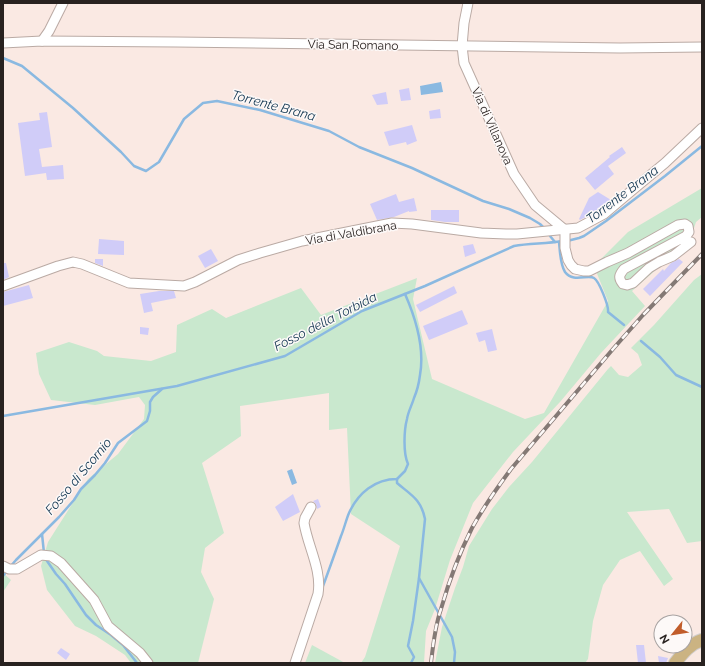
<svg xmlns="http://www.w3.org/2000/svg" width="705" height="666" font-family="Raleway,sans-serif">
<style>
.green{fill:#c9e8ce}
.water{fill:#8ab9e1}
.lines{fill:none;stroke-linecap:round;stroke-linejoin:round}
.stream{stroke:#8ab9e1;stroke-width:2.5}
.building{fill:#d0ccf8}
.minor-casing{stroke:#baaaa4;stroke-width:11}
.major-casing{stroke:#d0cece;stroke-width:14}
.minor{stroke:#fff;stroke-width:9}
.major{stroke:#cbb382;stroke-width:12}
.rail-casing{stroke:#847975;stroke-width:4}
.rail{stroke:#fdf9f8;stroke-width:2.5;stroke-dasharray:8;stroke-linecap:butt}
.labels{text-anchor:middle;stroke-width:3;stroke-linejoin:round;paint-order:stroke}
.street-label{font-size:12px;fill:#282220;stroke:#fdf9f8}
.water-label{font-size:13px;font-style:italic;fill:#113550;stroke:#fdf9f8}
</style>
<rect width="100%" height="100%" fill="#fae9e3"/>
<g class="green">
<polygon points="702,188 702,217 696,222 691,237 667,260 632,291 645,306 601,353 560,402 513,452 473,503 450,560 435,609 426,631 424,663 361,663 365,657 400,546 351,514 347,428 329,430 329,393 240,406 241,436 202,463 224,533 205,548 201,572 214,599 198,663 131,663 125,655 96,636 75,626 47,590 41,566 48,542 88,479 118,454 144,419 145,405 139,397 95,405 51,400 39,374 36,353 69,342 97,351 104,356 151,361 176,352 177,325 212,309 226,318 301,288 321,315 417,278 413,299 432,379 525,419 544,413 608,301 594,266 628,232"/>
<polygon points="702,274 702,541 687,543 669,509 627,512 673,579 664,586 640,551 620,560 603,585 593,621 588,659 585,663 435,663 442,627 455,588 463,567 469,546 492,509 509,487 532,462 608,369 611,366 619,375 628,377 642,365 638,354 631,348 654,325 694,280"/>
<polygon points="3,573 11,580 3,592"/>
<polygon points="312,645 345,663 305,663"/>
</g>
<g class="water">
<polygon points="441,82 443,92 421,95 420,86"/>
<polygon points="292,469 297,483 292,485 287,471"/>
</g>
<g class="lines">
<g class="stream">
<polyline points="3,58 22,66 73,108 121,152 134,166 146,171 159,162 184,119 203,103 217,101 260,110 329,131 359,147 412,168 483,201 509,209 530,218 540,224 544,228"/>
<polyline points="550,236 555,242"/>
<polyline points="567,241 579,238 584,236 606,221 665,176 702,146"/>
<path d="M559,242C560,251 560,264 565,272C573,283 588,274 594,278C599,281 609,306 608,312L624,325"/>
<polyline points="641,341 660,357 676,375 702,387"/>
<path d="M3,416L177,386L285,356L362,311L425,286L514,246C530,243 546,244 562,241"/>
<path d="M397,479V483C411,495 421,499 425,519L419,578L413,621L408,646L414,657L411,663"/>
<polyline points="42,534 44,553"/>
<polyline points="45,558 56,574 65,584 86,615 96,625 111,635 123,645 137,663"/>
<polyline points="10,567 16,560 59,517 74,500 81,489 95,475 105,463 118,443 147,421 150,411 150,402 153,397 162,389"/>
<polyline points="3,576 7,571"/>
<polyline points="419,578 452,637 455,652 454,663"/>
<path d="M323,586C329,570 335,553 341,536C344,529 346,520 349,513C358,493 375,479 397,479L405,471L408,464C403,453 404,430 407,419C408,412 412,405 414,398C417,391 419,383 420,375C425,347 416,319 405,294"/>
</g>
</g>
<g class="building">
<polygon points="409,88 411,100 401,101 399,90"/>
<polygon points="386,92 388,104 377,105 372,95"/>
<polygon points="440,109 441,118 430,119 429,111"/>
<polygon points="47,112 52,147 39,149 42,167 63,165 64,179 47,180 46,173 25,176 18,123 40,120 39,113"/>
<polygon points="412,125 417,141 407,145 406,142 389,146 384,132"/>
<polygon points="622,147 626,153 608,166 614,174 595,190 585,178 610,157 609,156"/>
<polygon points="598,192 611,200 601,209 580,220 579,219 589,198"/>
<polygon points="396,194 399,202 414,198 417,211 409,212 409,211 394,217 377,220 370,204"/>
<polygon points="431,210 459,210 459,222 445,222 431,220"/>
<polygon points="99,239 124,241 124,255 98,254"/>
<polygon points="473,244 476,253 465,257 463,246"/>
<polygon points="211,249 218,261 205,268 198,256"/>
<polygon points="95,259 103,259 103,266 95,263"/>
<polygon points="679,259 683,262 650,296 643,289 663,269 664,271 671,263"/>
<polygon points="3,263 6,263 9,277 3,280"/>
<polygon points="29,285 33,298 3,306 3,292"/>
<polygon points="454,286 457,293 420,312 416,305"/>
<polygon points="159,291 174,291 176,298 151,303 153,311 144,313 140,294"/>
<polygon points="462,310 468,324 429,340 423,326"/>
<polygon points="140,327 149,328 148,335 140,334"/>
<polygon points="492,329 497,350 488,352 485,340 479,342 476,333"/>
<polygon points="293,494 300,512 283,521 275,507"/>
<polygon points="318,499 321,507 317,509 316,504 313,501"/>
<polygon points="636,645 644,645 646,663 638,663"/>
<polygon points="61,648 70,654 66,660 57,653"/>
<polygon points="658,656 668,658 666,663 659,663"/>
</g>
<g class="lines">
<g class="minor-casing">
<g id="minor">
<polyline points="468,3 464,23 462,46 464,63 514,174 535,205 565,230"/>
<polyline points="42,41 49,31 63,3"/>
<polyline points="3,43 42,41 176,42 620,48 702,47"/>
<path d="M565,230V248L568,260L571,265L575,269L584,271H589L607,262L628,253L678,225L685,224L688,226L689,232L686,236L624,269C619,275 618,278 623,284L627,285L633,283L649,268L659,262L673,256L691,242"/>
<polyline points="3,286 58,266 73,262 82,264 129,283 184,286 195,282 238,260 260,253 302,241 392,223 412,224 481,233 506,234 517,234 578,228 604,214 630,192 665,163 702,128"/>
<polyline points="3,566 9,569 17,569 41,555 51,556 61,563 94,600 108,626 140,653 148,663"/>
<path d="M295,663L318,594C322,570 308,547 304,523L305,518L311,507"/>
</g>
</g>
<g class="major-casing">
<path id="major" d="M675,663C683,653 690,644 702,640"/>
</g>
<use href="#minor" class="minor"/>
<use href="#major" class="major"/>
<g class="rail-casing">
<path id="rail" d="M431,663C433,645 435,626 441,609C449,581 459,554 472,528C483,508 497,488 511,469L613,349L643,315L702,254"/>
</g>
<use href="#rail" class="rail"/>
</g>
<g class="labels">
<g class="street-label">
<text transform="translate(353 45) rotate(1)" y="4">Via San Romano</text>
<text transform="translate(492 126) rotate(66)" y="4">Via di Villanova</text>
<text transform="translate(351 233) rotate(-10)" y="4">Via di Valdibrana</text>
</g>
<g class="water-label">
<text transform="translate(274 105) rotate(15)" y="5">Torrente Brana</text>
<text transform="translate(622 194) rotate(-37)" y="5">Torrente Brana</text>
<text transform="translate(325 321) rotate(-27)" y="5">Fosso della Torbida</text>
<text transform="translate(78 476) rotate(-50)" y="5">Fosso di Scornio</text>
</g>
</g>
<rect width="705" height="666" fill="none" stroke="#282220" stroke-width="8"/>
<g transform="translate(673 634) rotate(240)"><circle r="19" fill="#fdf9f8" stroke="#a8a3a2"/>
<path d="M0-3L7 15L0 10L-7 15Z" fill="#c15c2a"/>
<text y="-6" font-size="11" font-weight="bold" text-anchor="middle" fill="#282220">N</text>
</g>
</svg>
